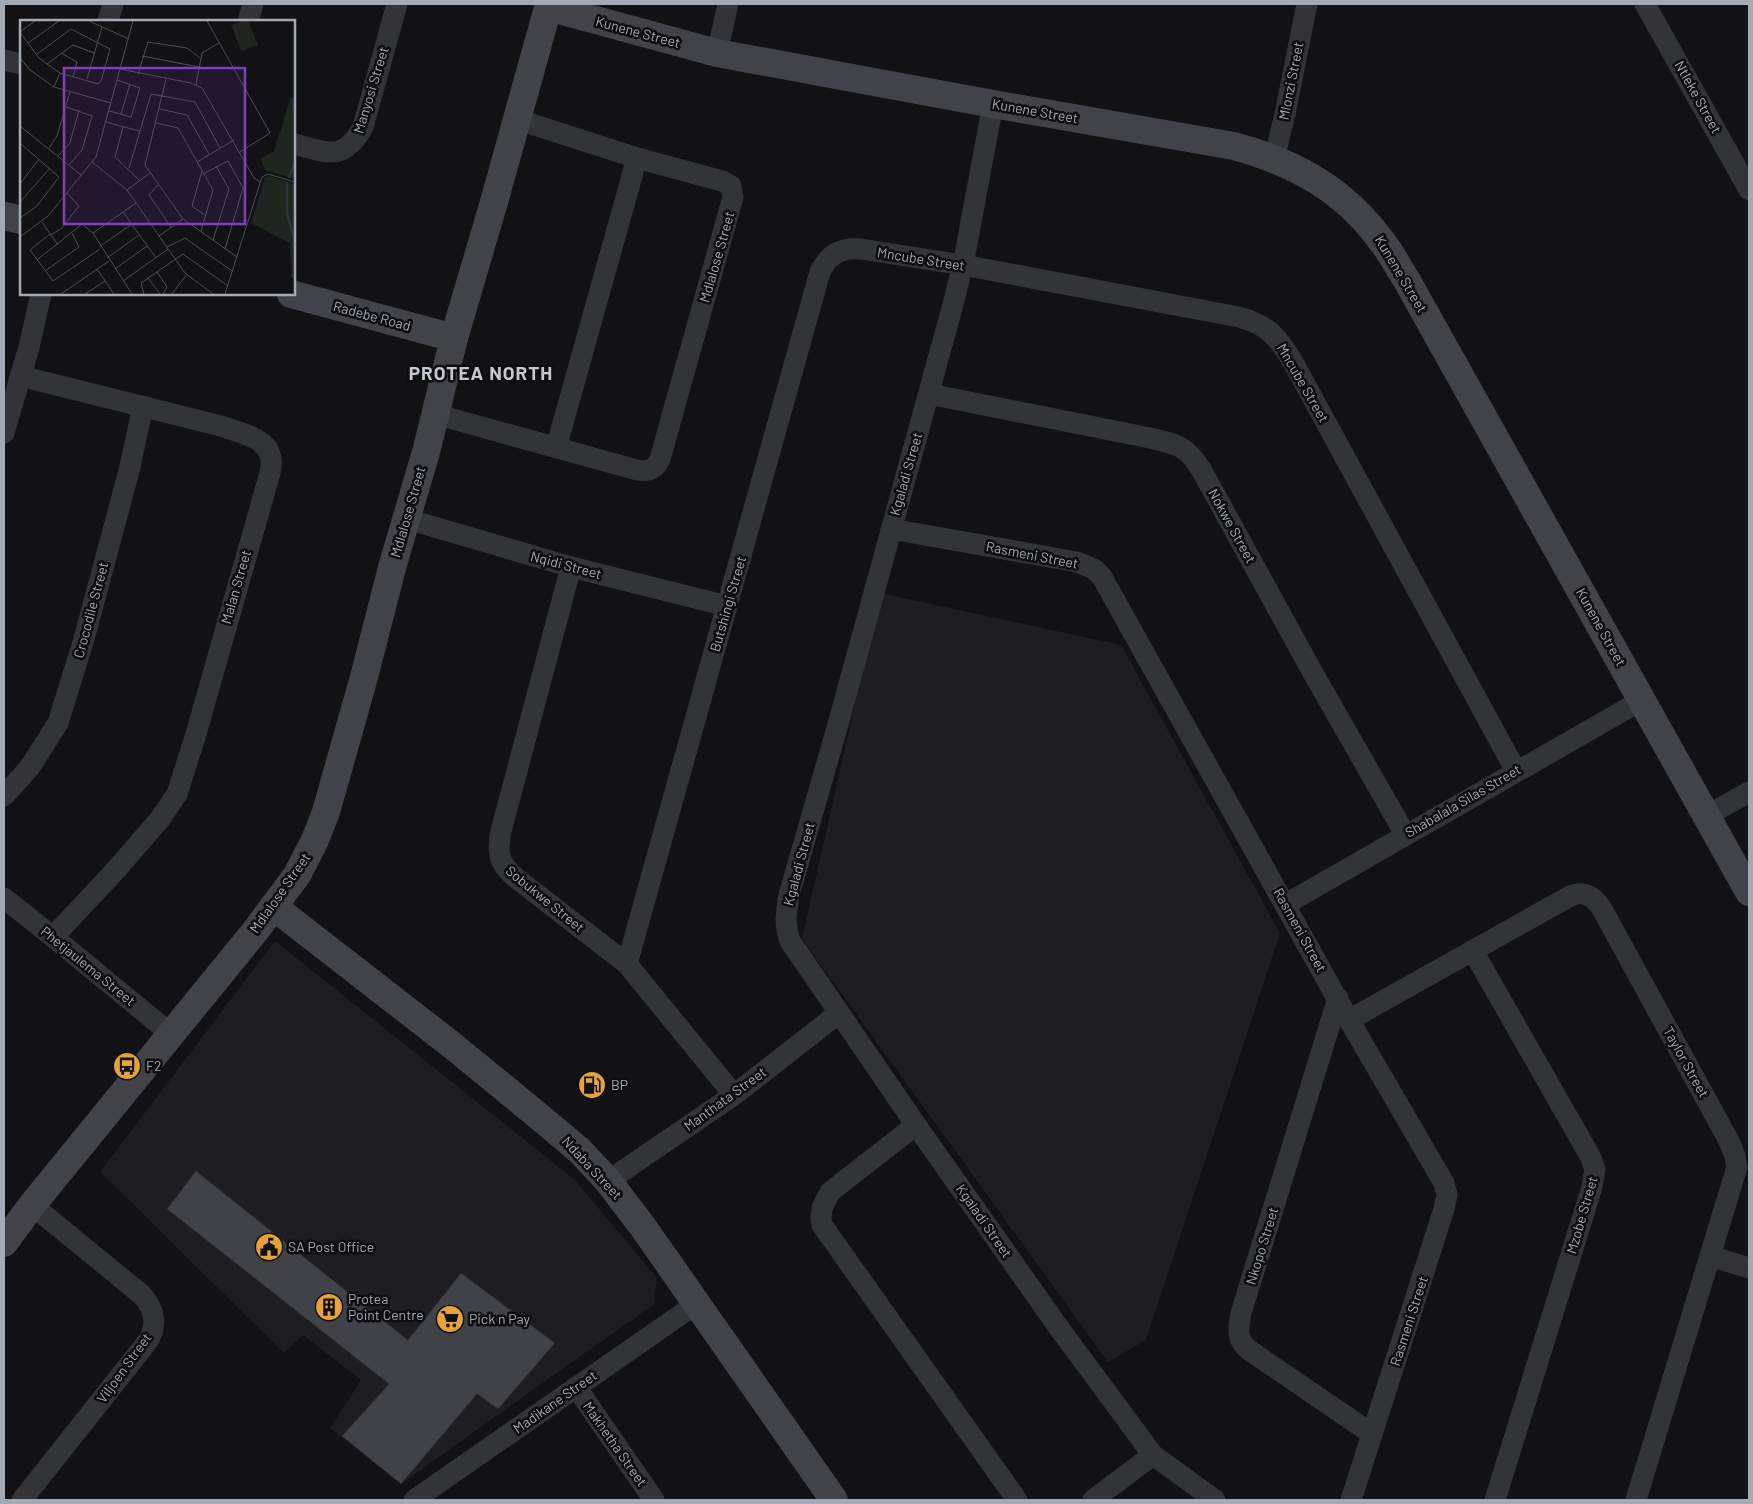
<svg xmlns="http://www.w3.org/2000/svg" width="1753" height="1504" font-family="Barlow,sans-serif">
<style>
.built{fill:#1e1e21}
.building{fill:#414247;stroke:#2c2c30}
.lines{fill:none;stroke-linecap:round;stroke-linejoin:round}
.street{stroke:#333438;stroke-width:21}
.secondary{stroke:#424348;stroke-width:28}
.labels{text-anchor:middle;stroke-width:5;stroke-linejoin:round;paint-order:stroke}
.street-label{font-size:14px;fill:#a4aab3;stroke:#0d0d0f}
.poi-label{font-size:14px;fill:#a4aab3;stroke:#0d0d0f;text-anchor:start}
.district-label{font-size:19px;font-weight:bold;letter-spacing:1px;fill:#c5c8d0;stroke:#0d0d0f}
.inset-river{fill:none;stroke:#2c353b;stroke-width:2.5}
.inset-road{fill:none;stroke:#4c4f54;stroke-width:1}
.view{fill:#813fbd;fill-opacity:0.15;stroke:#813fbd;stroke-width:2.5}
.inset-edge{fill:none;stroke:#a4aab3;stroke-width:2.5}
</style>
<rect width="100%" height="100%" fill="#121214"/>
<g class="built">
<polygon points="880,593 1121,645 1280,933 1146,1340 1108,1362 802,939"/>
<polygon points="275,941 575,1180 657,1278 654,1304 401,1484 330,1428 361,1380 303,1335 284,1353 100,1172"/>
</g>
<polygon class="building" points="196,1171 408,1340 461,1273 555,1343 498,1409 477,1394 401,1484 342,1436 389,1384 167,1209"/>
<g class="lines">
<g class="street">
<polyline points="1645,4 1749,190"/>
<polyline points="108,21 113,4"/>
<polyline points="248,21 253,4"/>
<polyline points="717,53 728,4"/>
<polyline points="4,60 21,64"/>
<path d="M993,104L963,265L952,308L837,728L789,895C786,913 784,924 790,941L916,1125L1059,1328L1153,1455L1215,1500"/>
<path d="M294,144C327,152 343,163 363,127L397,4"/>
<polyline points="1274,159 1285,114 1307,4"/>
<path d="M20,376L221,426C246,435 278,439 270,473L196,734L177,794L160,819L114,872L53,937"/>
<path d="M929,394L1150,438C1177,444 1187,446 1202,471L1313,673L1405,834"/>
<path d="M435,414L637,470C648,472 655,470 660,459L733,197L731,186L722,181L637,158L516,119"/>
<polyline points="4,433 29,347 41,294"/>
<polyline points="556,448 637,158"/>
<polyline points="407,519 571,567 727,606"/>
<polyline points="891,529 1077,562 1094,569 1102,577 1349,1020 1444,1183 1447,1195 1444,1209 1351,1500"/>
<path d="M571,567L501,831C497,853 498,863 516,878L627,964L734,1095"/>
<polyline points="4,796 30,767 58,723 84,639 129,471 143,406"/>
<polyline points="1708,815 1749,792"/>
<polyline points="4,898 53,937 171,1034"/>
<polyline points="1286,904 1642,700"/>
<polyline points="1473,951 1590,1156 1595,1169 1592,1187 1495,1500"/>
<path d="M627,964L820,272C829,254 841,247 861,249L963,265L1239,317C1268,325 1278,337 1293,362L1516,771"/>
<path d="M1338,998L1241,1313C1238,1328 1236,1340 1249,1350L1372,1434"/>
<path d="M1349,1020L1572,895C1586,891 1594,897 1602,909L1729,1141L1735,1156L1737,1167L1636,1500"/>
<polyline points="916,1125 830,1192 822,1208 821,1219 822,1225 1017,1500"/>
<polyline points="608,1181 734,1095 839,1013"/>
<polyline points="1710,1256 1749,1268"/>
<polyline points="576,1387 654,1500"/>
<path d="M22,1500L148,1341C158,1325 154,1308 142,1295L32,1205"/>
<polyline points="414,1500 696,1304"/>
<polyline points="1093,1500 1153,1455"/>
</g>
<g class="secondary">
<path d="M548,7L717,53L993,104L1234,146C1296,163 1345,190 1383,243C1392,254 1398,267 1406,279L1749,892"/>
<polyline points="4,216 21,220"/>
<polyline points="291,294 454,338"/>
<polyline points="274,907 453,1046 542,1119 580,1151 608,1181 643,1227 834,1500"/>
<polyline points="4,1243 32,1205 256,930 297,875 315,840 326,812 364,677 393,564 426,452 454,338 494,202 549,4"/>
</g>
</g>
<defs>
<g id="bus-disc" transform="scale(1.4375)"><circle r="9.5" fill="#e7a337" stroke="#0d0d0f"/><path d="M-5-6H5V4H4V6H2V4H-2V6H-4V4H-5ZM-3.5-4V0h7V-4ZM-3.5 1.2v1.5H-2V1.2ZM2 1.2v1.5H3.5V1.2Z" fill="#111"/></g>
<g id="fuel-disc" transform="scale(1.4375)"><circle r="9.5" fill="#e7a337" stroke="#0d0d0f"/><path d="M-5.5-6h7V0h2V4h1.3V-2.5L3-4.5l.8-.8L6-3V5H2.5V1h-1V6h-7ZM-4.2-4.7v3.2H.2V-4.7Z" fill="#111"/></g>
<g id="civic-disc" transform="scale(1.4375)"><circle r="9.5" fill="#e7a337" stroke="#0d0d0f"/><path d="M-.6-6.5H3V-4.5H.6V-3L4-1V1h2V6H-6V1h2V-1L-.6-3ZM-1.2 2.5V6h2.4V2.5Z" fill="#111"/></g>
<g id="building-disc" transform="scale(1.4375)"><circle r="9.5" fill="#e7a337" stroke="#0d0d0f"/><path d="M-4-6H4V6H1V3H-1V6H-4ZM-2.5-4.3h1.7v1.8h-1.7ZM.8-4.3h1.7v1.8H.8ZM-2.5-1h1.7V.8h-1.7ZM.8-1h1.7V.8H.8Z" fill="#111"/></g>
<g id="supermarket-disc" transform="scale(1.4375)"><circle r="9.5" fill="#e7a337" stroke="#0d0d0f"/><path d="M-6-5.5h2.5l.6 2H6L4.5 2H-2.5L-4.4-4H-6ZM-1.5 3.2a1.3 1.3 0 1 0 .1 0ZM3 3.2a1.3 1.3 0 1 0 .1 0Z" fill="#111"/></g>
</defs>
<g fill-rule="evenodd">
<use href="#bus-disc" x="127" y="1066"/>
<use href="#fuel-disc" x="592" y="1085"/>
<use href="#civic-disc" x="269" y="1247"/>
<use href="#building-disc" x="329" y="1307"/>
<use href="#supermarket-disc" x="450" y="1319"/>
</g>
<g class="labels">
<g class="street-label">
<text transform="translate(638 32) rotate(15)" y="5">Kunene Street</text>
<text transform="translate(1291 81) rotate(-79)" y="5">Mlonzi Street</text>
<text transform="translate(371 90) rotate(-73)" y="5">Manyosi Street</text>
<text transform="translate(1698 97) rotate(61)" y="5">Ntleke Street</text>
<text transform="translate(1035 111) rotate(10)" y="5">Kunene Street</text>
<text transform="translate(717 257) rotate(-74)" y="5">Mdlalose Street</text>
<text transform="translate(921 259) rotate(9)" y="5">Mncube Street</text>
<text transform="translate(1401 274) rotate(59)" y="5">Kunene Street</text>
<text transform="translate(372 316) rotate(15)" y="5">Radebe Road</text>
<text transform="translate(1303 383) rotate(60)" y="5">Mncube Street</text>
<text transform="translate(906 474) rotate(-74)" y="5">Kgaladi Street</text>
<text transform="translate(408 512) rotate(-74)" y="5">Mdlalose Street</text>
<text transform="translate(1232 526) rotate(61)" y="5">Nokwe Street</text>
<text transform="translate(1032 555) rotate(11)" y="5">Rasmeni Street</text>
<text transform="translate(566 565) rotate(15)" y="5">Nqidi Street</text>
<text transform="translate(236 587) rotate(-74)" y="5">Malan Street</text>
<text transform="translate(728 604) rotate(-74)" y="5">Butshingi Street</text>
<text transform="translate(91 610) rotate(-75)" y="5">Crocodile Street</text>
<text transform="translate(1601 627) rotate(61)" y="5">Kunene Street</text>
<text transform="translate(1463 801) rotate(-30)" y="5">Shabalala Silas Street</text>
<text transform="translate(799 864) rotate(-75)" y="5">Kgaladi Street</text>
<text transform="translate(280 893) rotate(-55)" y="5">Mdlalose Street</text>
<text transform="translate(545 899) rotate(39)" y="5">Sobukwe Street</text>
<text transform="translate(1300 930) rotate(61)" y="5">Rasmeni Street</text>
<text transform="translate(88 966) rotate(39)" y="5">Phetjaulema Street</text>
<text transform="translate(1686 1062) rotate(61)" y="5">Taylor Street</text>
<text transform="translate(725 1099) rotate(-36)" y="5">Manthata Street</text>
<text transform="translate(592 1168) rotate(47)" y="5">Ndaba Street</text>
<text transform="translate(1582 1215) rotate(-74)" y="5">Mzobe Street</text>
<text transform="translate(984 1221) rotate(55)" y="5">Kgaladi Street</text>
<text transform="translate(1262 1246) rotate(-73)" y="5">Nkopo Street</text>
<text transform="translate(1409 1321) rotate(-72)" y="5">Rasmeni Street</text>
<text transform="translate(124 1368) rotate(-54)" y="5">Viljoen Street</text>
<text transform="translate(555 1402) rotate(-35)" y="5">Madikane Street</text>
<text transform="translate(615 1444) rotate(55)" y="5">Makhetha Street</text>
</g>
<g class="poi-label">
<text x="146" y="1071">F2</text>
<text x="611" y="1090">BP</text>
<text x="288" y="1252">SA Post Office</text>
<text x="348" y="1304">Protea<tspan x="348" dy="16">Point Centre</tspan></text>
<text x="469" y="1324">Pick n Pay</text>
</g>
<g class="district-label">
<text x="481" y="380">PROTEA NORTH</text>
</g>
</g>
<g transform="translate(20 20)">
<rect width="275" height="275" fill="#121214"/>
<path d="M223,1H228L238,25L221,31L211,5ZM271,77L275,79V159L245,150L240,139L254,131ZM250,156L275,164V260L271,256L270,223L231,203L245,157Z" fill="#1f261f"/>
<path class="inset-river" d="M269,158L275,142M267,162V193L275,222"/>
<path class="inset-road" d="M69,1L109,19M187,1L250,113L220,132M0,12L19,38L27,44L40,53L78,64L81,61L90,29L51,9L17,34M0,12L15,1M8,23L39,1M41,33L57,42L53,57M122,36L179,47M0,38L10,50L34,67L91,83M27,44L53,25L74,33M100,49L171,63L182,68L234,158L240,162M118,54L128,22L167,28L180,38M67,59L82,7M146,59L125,145L163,199L217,237M176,65L182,33L199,23M34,67L40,53M46,87L72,96L62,130L49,145M140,89L167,95L189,134M89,91L111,97L120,68L97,60M101,94L110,64M86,102L119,111M136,103L158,108L193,170L181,211M0,106L61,155M103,107L95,137L120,161M0,123L39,157L17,186L0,198M29,128L37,116L50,72M38,136L50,123L59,90M72,142L107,170L165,253L193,274M177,142L214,120M109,148L131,74L175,82L200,128M182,151L172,186L186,196M183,154L208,141L223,168L205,229M0,164L19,139M138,165L129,175L151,207M107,170L130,153M0,182L30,148M103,192L136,238M22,202L38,225M73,213L116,183M30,214L10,230L33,261L80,229M31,215L42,208L59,186L47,173M139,216L163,199M0,217L28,196L76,137L113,1M193,220L209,169L196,146M79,227L112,204M147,227L165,218L212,251M87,238L119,215M17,240L62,204L73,213L112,274M77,249L94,274M95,249L127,226M25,251L59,227L52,213M137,252L147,267L143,274M128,258L140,274M103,261L148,229M41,274L89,241M65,274L85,261M124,274L121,263L163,234L208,266M152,274L167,254M205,274L242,157L248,154L275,162"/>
<path class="view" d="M44,48H225V204H44Z"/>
<rect width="275" height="275" class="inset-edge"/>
</g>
<rect width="1753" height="1504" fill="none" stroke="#a4aab3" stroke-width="10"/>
</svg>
